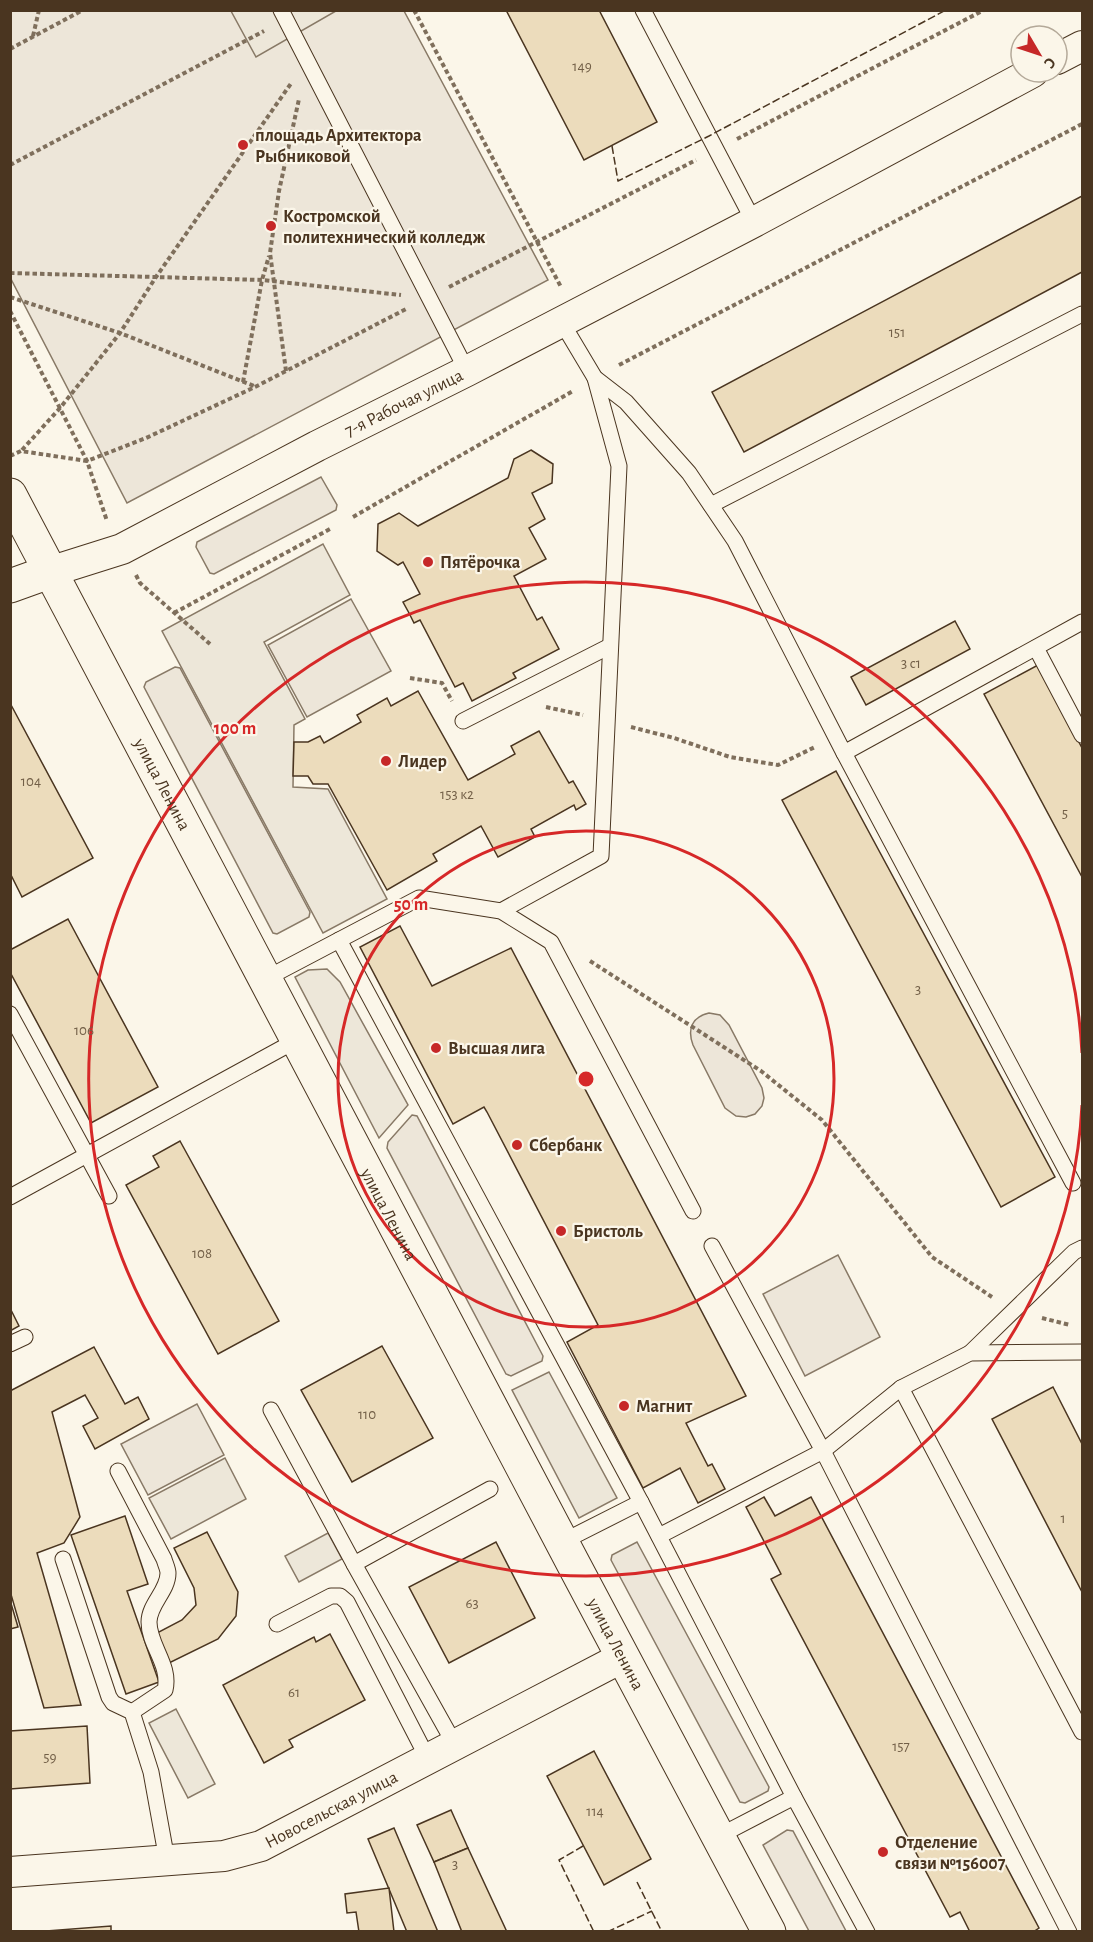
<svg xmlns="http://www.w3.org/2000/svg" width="1093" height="1942" font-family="'Alegreya Sans',sans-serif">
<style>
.green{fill:#ede6d9;stroke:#887966;stroke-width:1.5}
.parking{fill:#ede7d9;stroke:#887966;stroke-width:1.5}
.building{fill:#ecdcbc;stroke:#4a3520;stroke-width:1.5}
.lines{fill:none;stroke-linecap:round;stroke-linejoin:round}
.service-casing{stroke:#4a3520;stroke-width:17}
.minor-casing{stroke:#4a3520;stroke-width:32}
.tertiary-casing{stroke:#4a3520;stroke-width:35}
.secondary-casing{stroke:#4a3520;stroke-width:35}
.path{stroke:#7f6f5c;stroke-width:4;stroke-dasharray:4.5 3;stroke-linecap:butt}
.service{stroke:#fbf6e9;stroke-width:15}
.minor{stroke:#fbf6e9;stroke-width:30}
.tertiary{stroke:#fbf6e9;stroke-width:33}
.secondary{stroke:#fbf6e9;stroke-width:33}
.fence{stroke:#4a3520;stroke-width:1.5;stroke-dasharray:8 3;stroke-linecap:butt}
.ring{fill:none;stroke:#d62828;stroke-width:3}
.poi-dot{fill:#c62828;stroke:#fbf6e9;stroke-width:2}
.labels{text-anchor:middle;stroke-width:4.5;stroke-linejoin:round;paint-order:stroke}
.number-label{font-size:15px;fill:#725f47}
.poi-label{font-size:18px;font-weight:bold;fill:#4a3520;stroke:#fbf6e9;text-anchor:start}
.street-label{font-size:18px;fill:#4a3520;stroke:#fbf6e9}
.centre{fill:#d62828;stroke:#fbf6e9;stroke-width:3}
.ring-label{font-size:18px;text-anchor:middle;font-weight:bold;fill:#d62828;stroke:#fbf6e9;stroke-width:4.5;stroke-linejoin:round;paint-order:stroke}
</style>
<rect width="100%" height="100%" fill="#fbf6e9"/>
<g class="green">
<polygon points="10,11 404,11 548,280 127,503 11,279"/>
<polygon points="321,477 337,505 336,510 214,574 210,573 196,547 197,542"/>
<polygon points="351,599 391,671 307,717 268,645"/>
<polygon points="175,667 180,668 310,912 309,917 277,934 273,933 144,687 146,682"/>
<path d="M709,1013L720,1015L729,1025L762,1088L764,1098L762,1106L755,1114L746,1117L736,1116L725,1108L693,1045C687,1029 692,1017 709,1013Z"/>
<polygon points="412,1115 417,1116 543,1356 542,1361 511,1376 506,1374 387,1148 388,1142"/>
<polygon points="838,1255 880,1337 805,1376 763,1294"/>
<polygon points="197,1404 224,1455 148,1495 121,1444"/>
<polygon points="637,1542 769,1787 768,1791 745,1803 740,1802 611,1560 612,1555"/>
<polygon points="787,1830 793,1831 846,1931 809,1931 763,1845"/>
</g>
<g class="parking">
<polygon points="231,11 336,11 256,57"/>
<polygon points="323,544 350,595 264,642 305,719 294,725 293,787 328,789 387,899 323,933 162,631"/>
<polygon points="327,969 340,982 408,1105 379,1138 295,977 308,970"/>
<polygon points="549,1372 617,1498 579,1518 512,1390"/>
<polygon points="225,1458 246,1499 171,1539 149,1498"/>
<polygon points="328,1533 342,1559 299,1582 285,1556"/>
<polygon points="176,1709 215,1784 188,1798 149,1723"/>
</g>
<g class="building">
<polygon points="506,10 599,10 657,122 584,160"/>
<polygon points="1082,196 1082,272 744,452 712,392"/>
<polygon points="531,450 553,464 552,483 532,493 545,519 529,528 546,559 514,576 537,620 542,617 559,649 513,673 516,678 472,701 463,683 455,687 420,620 414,623 409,613 403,602 420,594 403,562 398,565 377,551 378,524 399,513 418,526 508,478 514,459"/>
<polygon points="955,621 970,649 866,705 851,677"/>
<polygon points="1038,665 1082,748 1082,877 984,694"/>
<polygon points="418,691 468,780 515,754 511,746 539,731 569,783 573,781 586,804 576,810 574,805 531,829 535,837 498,857 481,826 433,854 437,861 387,890 328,784 313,784 308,776 293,776 294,742 308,742 320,736 324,743 361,722 357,715 387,698 391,706"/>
<polygon points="10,703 93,858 22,897 10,873"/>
<polygon points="836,771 1055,1177 1001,1207 782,800"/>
<polygon points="68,919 158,1087 91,1123 10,972 10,950"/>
<polygon points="400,926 432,986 511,948 746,1396 686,1423 708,1466 712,1464 725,1489 698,1503 680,1468 643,1488 567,1342 598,1325 487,1112 484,1107 453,1124 360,947"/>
<polygon points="180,1141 279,1321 218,1354 126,1185 159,1167 153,1156"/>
<polygon points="10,1308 19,1326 10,1331"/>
<polygon points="382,1346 433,1438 352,1482 301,1390"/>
<polygon points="94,1347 125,1404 138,1397 149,1419 95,1449 83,1426 98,1418 85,1395 52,1412 80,1517 64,1543 37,1553 81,1705 44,1708 10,1591 10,1391"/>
<polygon points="1053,1387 1082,1444 1082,1592 992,1419"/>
<polygon points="764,1497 775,1516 811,1497 1039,1928 1033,1932 970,1932 960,1912 950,1917 771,1579 781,1574 746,1507"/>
<polygon points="125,1516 148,1584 127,1591 159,1682 126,1694 71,1535"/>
<polygon points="207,1532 238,1592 236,1616 218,1639 169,1663 155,1634 182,1620 196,1605 194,1588 174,1548"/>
<polygon points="496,1542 535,1618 449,1663 409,1587"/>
<polygon points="10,1600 18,1627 10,1629"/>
<polygon points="330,1634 365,1700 289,1740 293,1747 264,1763 223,1685 314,1637 316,1642"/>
<polygon points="87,1726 90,1783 10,1789 10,1731"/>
<polygon points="594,1751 651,1859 604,1885 547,1776"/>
<polygon points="451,1810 468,1848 434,1862 417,1825"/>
<polygon points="394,1828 438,1932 407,1932 368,1839"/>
<polygon points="468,1848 507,1932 462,1932 434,1862"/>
<polygon points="389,1888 394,1932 359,1932 356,1912 347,1913 345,1894"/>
<polygon points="111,1926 111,1932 33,1932"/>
</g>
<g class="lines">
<g class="service-casing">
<g id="service">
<polyline points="281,10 467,371"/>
<polyline points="643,10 754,222"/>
<polyline points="561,321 595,378 626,402 689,473 735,541 844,753 1082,622"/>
<polyline points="711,505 1082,314"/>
<polyline points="1036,648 1082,735"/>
<polyline points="463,721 610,646"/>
<polyline points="844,753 1073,1183"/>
<polyline points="501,911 601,856 619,466 595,378"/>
<polyline points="339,940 641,1502 794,1797 867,1932"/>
<polyline points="265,979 419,898 501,911 551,942 693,1211"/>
<polyline points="10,1014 109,1196"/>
<polyline points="10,1197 297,1040"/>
<polyline points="712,1246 823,1451 1069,1932"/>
<polyline points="10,1344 25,1337"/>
<polyline points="970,1353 1074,1252 1082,1248"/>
<polyline points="901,1388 1082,1732"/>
<polyline points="271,1410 354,1564 490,1489"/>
<path d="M118,1471L164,1559C165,1563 168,1569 168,1573C168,1591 149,1604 149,1622C149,1646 171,1665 165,1690L132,1712"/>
<polyline points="659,1536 823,1451 901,1388 970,1353 1082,1352"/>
<polyline points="562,1542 641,1502"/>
<polyline points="63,1559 109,1697 113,1703 132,1712 151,1772 167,1860"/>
<polyline points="354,1564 455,1745"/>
<polyline points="277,1624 331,1596 340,1596 347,1602 428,1759"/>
<polyline points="719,1836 794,1797"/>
</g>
</g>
<g class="minor-casing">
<g id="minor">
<polyline points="1057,59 1082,46"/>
<path id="s1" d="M49,572L122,549L317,446L467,371L754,222L1033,72"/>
<path id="s2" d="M10,1872L224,1856L261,1846L623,1657"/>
</g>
</g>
<g class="tertiary-casing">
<polyline id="tertiary" points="10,586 49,572"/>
</g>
<g class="secondary-casing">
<g id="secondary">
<path id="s3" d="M10,495L574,1565L769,1932"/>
</g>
</g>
<g class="path">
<polyline points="414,10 561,287"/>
<polyline points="33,36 39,10"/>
<polyline points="10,49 83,10"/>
<polyline points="737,139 984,10"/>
<polyline points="10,165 264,31"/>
<polyline points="10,273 262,280 401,295"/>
<polyline points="449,287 696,160"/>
<polyline points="10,297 120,333 254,386"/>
<polyline points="10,311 87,461 107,521"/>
<polyline points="619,365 1082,124"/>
<polyline points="286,371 270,253 279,191 299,99"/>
<polyline points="243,382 262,280 269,256"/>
<polyline points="22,450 60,408 120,333 156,277 292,82"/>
<polyline points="10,456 21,451 87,461 146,438 255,387 408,308"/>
<polyline points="353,517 573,391"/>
<polyline points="136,575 140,583 210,644"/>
<polyline points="174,613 330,529"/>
<polyline points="410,678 442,683 452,701"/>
<polyline points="546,707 583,715"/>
<polyline points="631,727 674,738 730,757 778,765 815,747"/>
<polyline points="590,961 761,1071 822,1120 932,1257 992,1297"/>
<polyline points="1042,1318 1070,1325"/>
</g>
<use href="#service" class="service"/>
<use href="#minor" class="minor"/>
<use href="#tertiary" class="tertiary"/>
<use href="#secondary" class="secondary"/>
<g class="fence">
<polyline points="612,146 618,181 709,136 946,10"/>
<polyline points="583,1846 559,1860 594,1932"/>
<polyline points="637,1882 662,1932"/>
<polyline points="607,1932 652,1911"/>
</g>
</g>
<g class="ring">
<circle cx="586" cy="1079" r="248"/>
<path d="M1082 1105A497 497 0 1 1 1082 1053"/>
</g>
<g class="poi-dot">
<circle cx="243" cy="145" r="6"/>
<circle cx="271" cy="226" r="6"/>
<circle cx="428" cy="562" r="6"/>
<circle cx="386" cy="761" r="6"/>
<circle cx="436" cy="1048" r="6"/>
<circle cx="517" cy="1145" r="6"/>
<circle cx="561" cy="1231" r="6"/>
<circle cx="624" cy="1406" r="6"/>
<circle cx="883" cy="1852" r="6"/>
</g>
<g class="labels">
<g class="number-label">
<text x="582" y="71">149</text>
<text x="897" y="337">151</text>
<text x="911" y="668">3 с1</text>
<text x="31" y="786">104</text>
<text x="457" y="799">153 к2</text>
<text x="1065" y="818">5</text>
<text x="918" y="994">3</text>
<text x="84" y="1035">106</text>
<text x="202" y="1258">108</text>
<text x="367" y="1419">110</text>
<text x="1063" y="1523">1</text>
<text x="472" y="1608">63</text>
<text x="294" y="1697">61</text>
<text x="901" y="1751">157</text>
<text x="50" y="1762">59</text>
<text x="595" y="1816">114</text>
<text x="455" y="1869">3</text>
</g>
<g class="poi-label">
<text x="255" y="141">площадь Архитектора<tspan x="255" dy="21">Рыбниковой</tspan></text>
<text x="283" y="222">Костромской<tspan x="283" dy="21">политехнический колледж</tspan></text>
<text x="440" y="568">Пятёрочка</text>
<text x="398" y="767">Лидер</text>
<text x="448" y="1054">Высшая лига</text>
<text x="529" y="1151">Сбербанк</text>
<text x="573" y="1237">Бристоль</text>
<text x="636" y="1412">Магнит</text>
<text x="895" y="1848">Отделение<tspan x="895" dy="21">связи №156007</tspan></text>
</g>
<g class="street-label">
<text dy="6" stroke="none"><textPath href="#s1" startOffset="394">7-я Рабочая улица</textPath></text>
<text dy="6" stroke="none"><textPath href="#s3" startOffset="327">улица Ленина</textPath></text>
<text dy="6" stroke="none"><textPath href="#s3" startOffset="813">улица Ленина</textPath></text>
<text dy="6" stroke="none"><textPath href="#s3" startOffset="1299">улица Ленина</textPath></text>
<text dy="6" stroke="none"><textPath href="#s2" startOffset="332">Новосельская улица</textPath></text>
</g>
</g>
<circle cx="586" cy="1079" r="9" class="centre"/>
<g class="ring-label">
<text x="235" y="734">100 m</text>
<text x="411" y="910">50 m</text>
</g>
<rect width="1093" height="1942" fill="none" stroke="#4a3520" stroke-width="24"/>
<g transform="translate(1039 54) rotate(129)"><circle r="28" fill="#fbf6e9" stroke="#b4a999" stroke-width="1.5"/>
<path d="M0-4.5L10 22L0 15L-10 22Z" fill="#c62828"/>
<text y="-9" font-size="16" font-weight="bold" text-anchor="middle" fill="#4a3520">С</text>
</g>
</svg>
